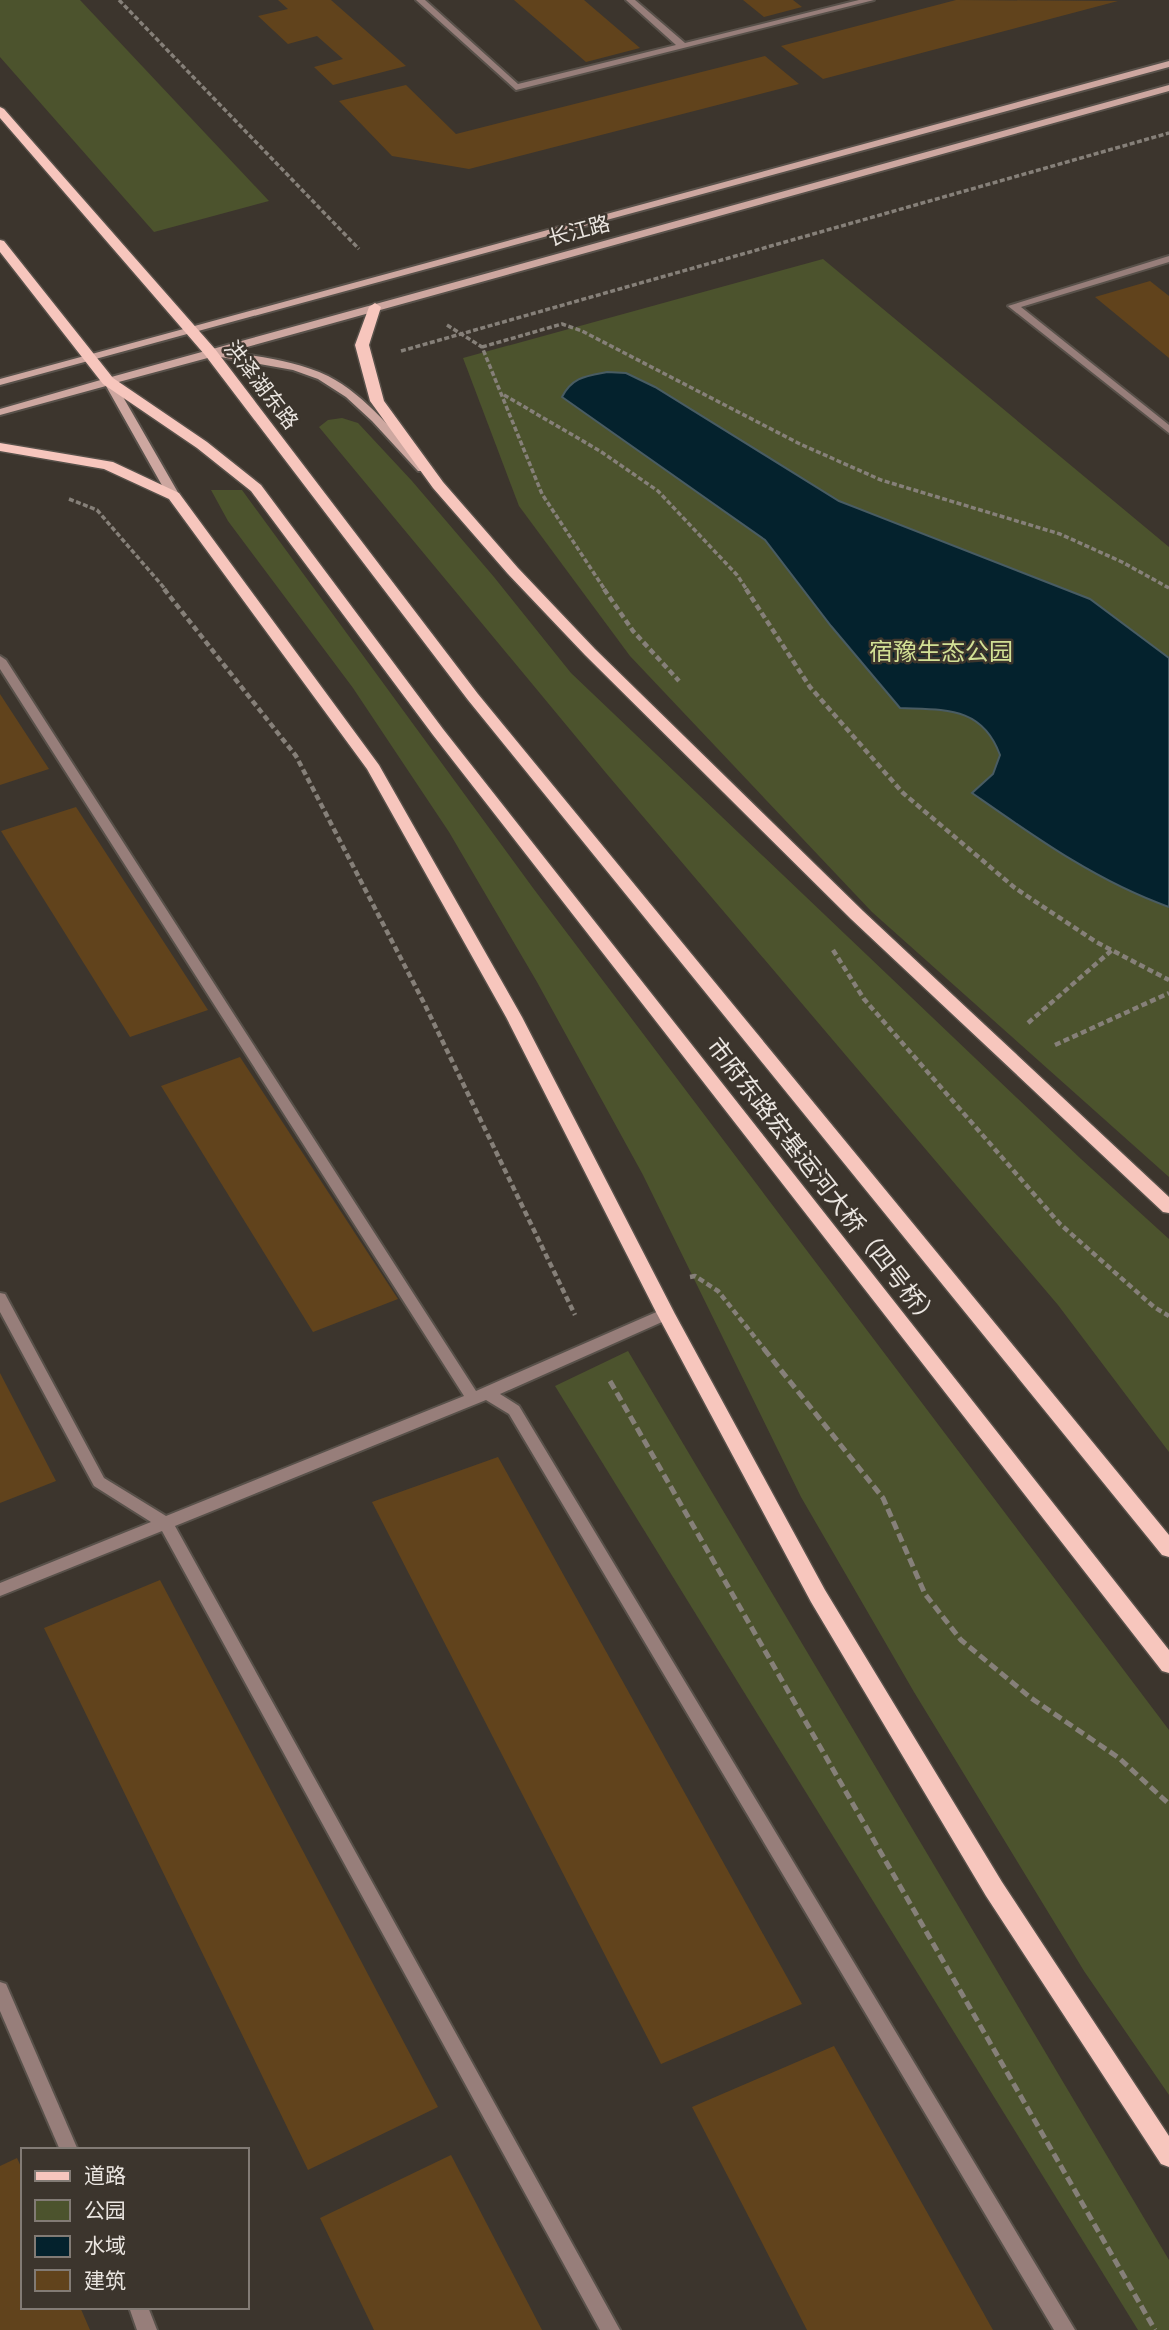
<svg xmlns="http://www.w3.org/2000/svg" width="1169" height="2330" font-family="'Public Sans','Noto Sans SC',sans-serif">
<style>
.green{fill:#4c532d}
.water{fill:#04222d;stroke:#495c63;stroke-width:2}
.building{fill:#61431c}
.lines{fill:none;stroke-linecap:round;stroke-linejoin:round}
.lane-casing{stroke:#58514a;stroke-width:4}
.secondary-casing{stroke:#58514a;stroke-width:4}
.primary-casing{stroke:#58514a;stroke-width:3}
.path-far2{stroke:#868079;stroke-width:3.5;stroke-dasharray:5 2.5;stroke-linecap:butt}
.path-far1{stroke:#868079;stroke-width:4.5;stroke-dasharray:6 3.5;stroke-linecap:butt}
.path{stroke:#868079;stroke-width:5;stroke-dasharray:9 4.5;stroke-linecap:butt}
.lane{fill:#977e7a;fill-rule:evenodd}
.secondary{fill:#cda7a0;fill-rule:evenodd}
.primary{fill:#f7c6bd;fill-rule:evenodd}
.labels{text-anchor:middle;stroke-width:5;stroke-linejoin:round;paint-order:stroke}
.far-street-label{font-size:21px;fill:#eae5e0;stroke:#3c352d}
.park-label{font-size:24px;fill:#d2e095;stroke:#3c352d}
.street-label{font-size:24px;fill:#eae5e0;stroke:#3c352d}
</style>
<rect width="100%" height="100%" fill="#3c352d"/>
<g class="green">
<polygon points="0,0 80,0 269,201 154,232 0,57"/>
<polygon points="823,259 1169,547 1169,1177 872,912 630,656 519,506 463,358"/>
<polygon points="342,418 358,423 412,481 494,577 571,673 1081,1159 1169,1239 1169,1452 1058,1305 606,773 319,427 328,420"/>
<polygon points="211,490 242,490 533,888 1169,1730 1169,2095 1084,1971 914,1692 801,1497 643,1175 537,982 449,832 353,688 228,521"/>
<polygon points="628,1351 1169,2260 1169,2330 1138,2330 555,1386"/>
</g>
<path class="water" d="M607,372L626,373L655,387L839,501L1090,599L1169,658V907C1096,881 1035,837 972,793L993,774L1000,755C982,706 945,710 900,708L831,626L765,540L562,397C572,377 586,376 607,372Z"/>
<g class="building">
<polygon points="278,0 331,0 406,66 333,85 314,67 343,59 317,36 288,44 258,16 288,9"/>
<polygon points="514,0 584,0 640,48 586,62"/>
<polygon points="743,0 793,0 802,7 764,17"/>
<polygon points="956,0 1118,1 823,79 781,46"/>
<polygon points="765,56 799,84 469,169 392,156 339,101 406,85 456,134"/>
<polygon points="1150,281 1169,296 1169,358 1095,297"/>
<polygon points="0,694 49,769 0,785"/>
<polygon points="76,807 208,1010 130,1037 1,831"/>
<polygon points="240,1057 398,1299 313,1332 161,1086"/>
<polygon points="0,1373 56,1481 0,1503"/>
<polygon points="498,1457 802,2004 661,2064 372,1502"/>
<polygon points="160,1580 438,2107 308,2170 44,1628"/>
<polygon points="834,2046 993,2330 807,2330 692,2107"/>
<polygon points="451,2155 542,2330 374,2330 320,2218"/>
<polygon points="17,2158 23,2171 23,2307 80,2307 90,2330 0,2330 0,2166"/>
</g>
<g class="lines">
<g class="lane-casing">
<g id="lane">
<polygon points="416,0 425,0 518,84 676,45 626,0 635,0 685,43 859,0 874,0 516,90"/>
<polygon points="1169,256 1169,262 1021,307 1169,425 1169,433 1008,306"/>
<polygon points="0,656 6,660 476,1391 661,1310 671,1310 673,1314 671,1318 500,1394 519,1406 1075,2330 1054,2330 509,1414 486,1400 175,1526 620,2330 600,2330 162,1531 0,1596 0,1583 151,1522 94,1486 0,1312 0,1293 5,1294 104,1478 166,1516 464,1396 0,669"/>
<polygon points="0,1982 6,1984 78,2150 60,2150 0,2011"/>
<polygon points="129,2307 148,2307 157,2330 137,2330"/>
</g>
</g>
<g class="secondary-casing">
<g id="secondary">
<polygon points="1169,61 1169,67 0,385 0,379"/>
<path d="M1169,85V91L229,352C262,357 297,361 328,376C367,396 396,435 426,467V471H418L372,421L346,397L318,379L293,370L215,356L115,383L180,496L178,498H170L168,496L106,386L0,415V409L104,379Z"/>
</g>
</g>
<g class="primary-casing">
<g id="primary">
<polygon points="0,107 4,109 215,349 478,694 1169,1535 1169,1557 1162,1555 468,700 205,355 0,118"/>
<polygon points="0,240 4,241 113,378 207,442 261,485 443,729 1169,1650 1169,1673 1162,1671 433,735 251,491 197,448 103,384 0,252"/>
<polygon points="375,303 381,307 369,345 384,401 443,482 518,568 595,649 863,911 1169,1197 1169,1213 1163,1212 851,919 585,655 508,574 433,488 370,401 355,345 369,307"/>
<polygon points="0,443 113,462 179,493 379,765 522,1017 675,1314 825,1590 1002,1882 1169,2136 1169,2167 1161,2164 986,1896 811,1602 657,1314 506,1017 367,769 169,499 104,469 0,451"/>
</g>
</g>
<g class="path-far2">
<polyline points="119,0 359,249"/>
<polyline points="447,325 482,347 542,494 605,590"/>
<polyline points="482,347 562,324 582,331 800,444 881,480 1060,534 1122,562 1169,588"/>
<polyline points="401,351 1169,133"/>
<polyline points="504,395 600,451 658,491 737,575 747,590"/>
<polyline points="69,499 97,510 166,590"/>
</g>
<g class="path-far1">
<polyline points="164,589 296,756 424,1003 575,1315"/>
<polyline points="604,589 633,631 679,681"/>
<polyline points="746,589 810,687 903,793 1015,888 1096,942 1169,980"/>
<polyline points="833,950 864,999 1060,1224 1154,1307 1169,1316"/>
<polyline points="1028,1023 1112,950"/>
<polyline points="1055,1045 1169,993"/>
<polyline points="690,1277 695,1276 718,1291 765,1350"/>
</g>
<g class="path">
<polyline points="764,1349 883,1498 925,1594 961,1640 1031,1698 1119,1758 1169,1804"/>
<polyline points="610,1381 1155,2330"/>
</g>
<use href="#lane" class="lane"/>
<use href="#secondary" class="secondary"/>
<use href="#primary" class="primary"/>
</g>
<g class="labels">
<g class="far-street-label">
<text transform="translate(579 231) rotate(-15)" y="7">长江路</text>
<text transform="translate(261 385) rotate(52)" y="7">洪泽湖东路</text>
</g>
<g class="park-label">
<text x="941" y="660">宿豫生态公园</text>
</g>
<g class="street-label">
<text transform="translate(823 1183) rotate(52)" y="8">市府东路宏基运河大桥（四号桥）</text>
</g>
</g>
<rect x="21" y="2148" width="228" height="161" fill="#3c352d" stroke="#827b75" stroke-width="2"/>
<rect x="35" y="2171" width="35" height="10" fill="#f7c6bd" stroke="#827b75" stroke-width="2"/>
<text x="84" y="2183" font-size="21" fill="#eae5e0">道路</text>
<rect x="35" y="2200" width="35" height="21" fill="#4c532d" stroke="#827b75" stroke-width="2"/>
<text x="84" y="2218" font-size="21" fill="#eae5e0">公园</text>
<rect x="35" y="2236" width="35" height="21" fill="#04222d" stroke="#827b75" stroke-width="2"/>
<text x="84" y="2253" font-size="21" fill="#eae5e0">水域</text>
<rect x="35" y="2270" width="35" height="21" fill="#61431c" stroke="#827b75" stroke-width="2"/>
<text x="84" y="2288" font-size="21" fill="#eae5e0">建筑</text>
</svg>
